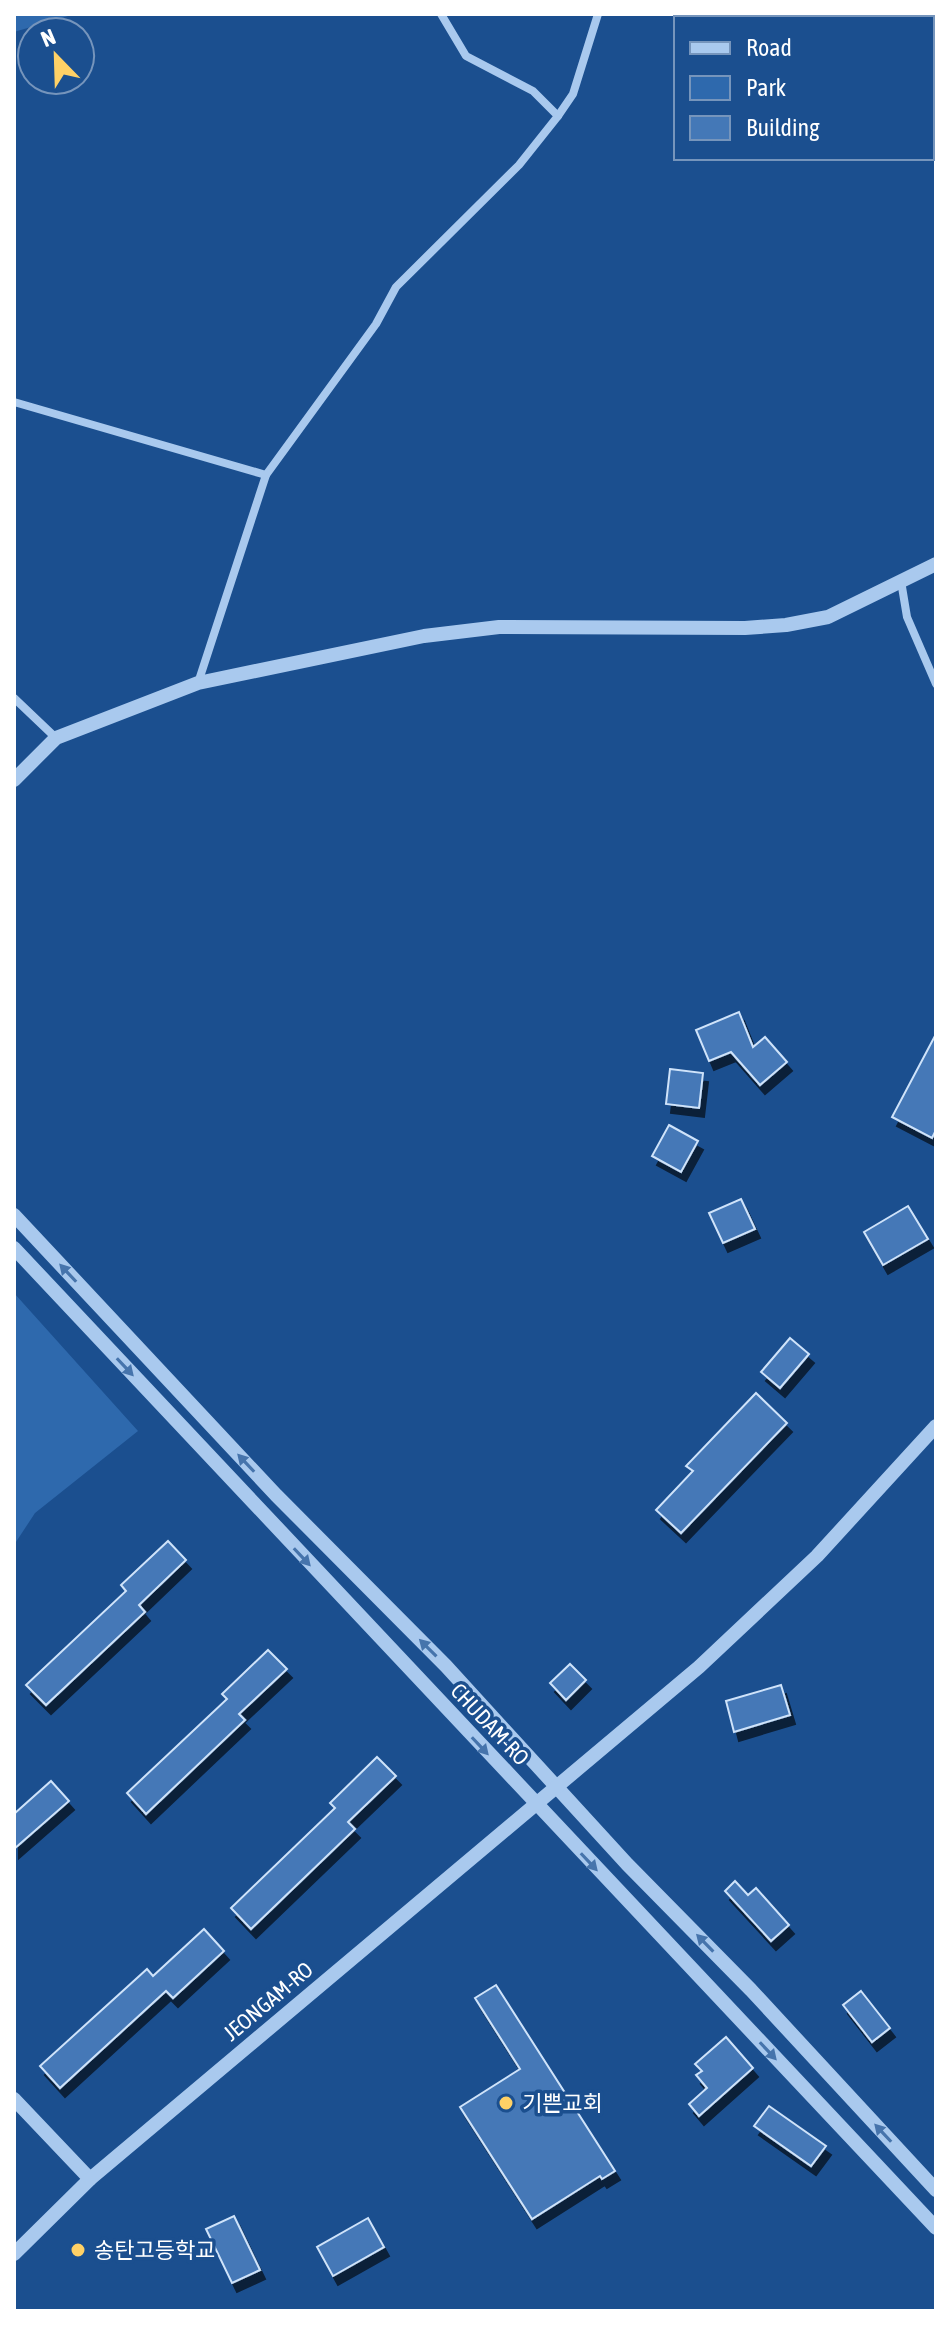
<svg xmlns="http://www.w3.org/2000/svg" width="950" height="2325" font-family="'Asap Condensed','Noto Sans KR',sans-serif">
<style>
.green{fill:#2e69ad}
.building{fill:#4478b7;stroke:#cfe3fa;stroke-width:2;filter:url(#shadow)}
.lines{fill:none;stroke-linecap:round;stroke-linejoin:round}
.minor{stroke:#a9c9ee;stroke-width:8}
.tertiary{stroke:#a9c9ee;stroke-width:14}
.oneway{fill:#4674ac}
.poi-dot{fill:#ffd166;stroke:#1b4f8f;stroke-width:3}
.labels{text-anchor:middle;stroke-width:7;stroke-linejoin:round;paint-order:stroke}
.street-label{font-size:22px;fill:#fff;stroke:#1b4f8f}
.poi-label{font-size:22px;fill:#fff;stroke:#1b4f8f;text-anchor:start}
</style>
<defs>
<filter id="shadow"><feDropShadow dx="5" dy="9" stdDeviation="0" flood-color="#0009"/></filter>
</defs>
<rect width="100%" height="100%" fill="#1b4f8f"/>
<g class="green">
<polygon points="14,14 75,14 14,32"/>
<polygon points="14,1293 138,1431 35,1513 14,1545"/>
</g>
<g class="building">
<polygon points="739,1012 753,1047 765,1037 787,1062 760,1085 731,1052 709,1061 696,1030"/>
<polygon points="936,1034 936,1130 932,1138 892,1117"/>
<polygon points="670,1069 703,1073 699,1108 666,1104"/>
<polygon points="669,1125 698,1141 681,1172 652,1156"/>
<polygon points="741,1199 755,1229 723,1243 709,1213"/>
<polygon points="908,1206 928,1239 883,1265 864,1232"/>
<polygon points="790,1338 809,1354 780,1388 761,1372"/>
<polygon points="756,1393 787,1423 681,1533 656,1510 693,1471 686,1466"/>
<polygon points="168,1541 186,1560 139,1605 145,1612 46,1705 26,1685 126,1591 121,1585"/>
<polygon points="268,1650 287,1669 239,1714 245,1720 146,1814 127,1793 227,1699 222,1694"/>
<polygon points="570,1664 586,1680 566,1700 550,1683"/>
<polygon points="781,1685 790,1715 734,1732 726,1701"/>
<polygon points="377,1757 396,1776 348,1822 355,1829 251,1929 231,1908 335,1808 330,1803"/>
<polygon points="51,1781 69,1801 14,1849 14,1814"/>
<polygon points="735,1881 748,1895 756,1888 789,1925 771,1941 725,1891"/>
<polygon points="204,1929 224,1951 173,1998 166,1991 60,2088 40,2066 147,1969 153,1976"/>
<polygon points="496,1985 615,2171 602,2179 600,2176 532,2219 460,2107 520,2069 475,1998"/>
<polygon points="861,1991 890,2028 872,2042 843,2005"/>
<polygon points="726,2037 753,2068 699,2116 689,2104 707,2088 696,2075 702,2071 695,2064"/>
<polygon points="769,2106 826,2146 811,2166 754,2126"/>
<polygon points="234,2216 260,2270 232,2283 206,2229"/>
<polygon points="368,2218 384,2247 333,2276 317,2247"/>
</g>
<g class="lines">
<g class="minor">
<polyline points="558,116 573,94 598,14"/>
<polyline points="14,402 266,475 198,683"/>
<polyline points="266,475 376,324 396,287 519,165 558,116 533,91 466,56 441,14"/>
<polyline points="901,581 907,617 936,684"/>
<polyline points="14,698 56,738"/>
</g>
<g class="tertiary">
<polyline points="14,780 56,738 198,683 424,636 499,627 745,628 786,625 828,617 936,564"/>
<polyline points="14,1215 276,1495 446,1666 627,1864 751,1990 936,2190"/>
<polyline points="14,1248 936,2228"/>
<polyline points="14,2099 90,2179"/>
<polyline points="14,2254 90,2179 699,1667 817,1556 936,1426"/>
</g>
</g>
<defs><path id="oneway-solid" d="M-6-.8H1V-3.2L6.5 0L1 3.2V.8H-6Z" transform="scale(2)"/></defs>
<g class="oneway">
<use href="#oneway-solid" transform="translate(68 1273) rotate(-133)"/>
<use href="#oneway-solid" transform="translate(125 1367) rotate(47)"/>
<use href="#oneway-solid" transform="translate(246 1463) rotate(-133)"/>
<use href="#oneway-solid" transform="translate(302 1557) rotate(47)"/>
<use href="#oneway-solid" transform="translate(428 1648) rotate(-135)"/>
<use href="#oneway-solid" transform="translate(480 1746) rotate(47)"/>
<use href="#oneway-solid" transform="translate(589 1862) rotate(47)"/>
<use href="#oneway-solid" transform="translate(705 1943) rotate(-134)"/>
<use href="#oneway-solid" transform="translate(768 2051) rotate(47)"/>
<use href="#oneway-solid" transform="translate(883 2133) rotate(-133)"/>
</g>
<g class="poi-dot">
<circle cx="506" cy="2103" r="8"/>
<circle cx="78" cy="2250" r="8"/>
</g>
<g class="labels">
<g class="street-label">
<text transform="translate(490 1724) rotate(47)" y="8">CHUDAM-RO</text>
<text transform="translate(268 2001) rotate(-40)" y="8">JEONGAM-RO</text>
</g>
<g class="poi-label">
<text x="522" y="2111">기쁜교회</text>
<text x="94" y="2258">송탄고등학교</text>
</g>
</g>
<rect width="950" height="2325" fill="none" stroke="#ffffff" stroke-width="32"/>
<rect x="674" y="16" width="260" height="144" fill="#1b4f8f" stroke="#7695bc" stroke-width="2"/>
<rect x="690" y="42" width="40" height="12" fill="#a9c9ee" stroke="#7695bc" stroke-width="2"/>
<text x="746" y="56" font-size="24" fill="#ffffff">Road</text>
<rect x="690" y="76" width="40" height="24" fill="#2e69ad" stroke="#7695bc" stroke-width="2"/>
<text x="746" y="96" font-size="24" fill="#ffffff">Park</text>
<rect x="690" y="116" width="40" height="24" fill="#4478b7" stroke="#7695bc" stroke-width="2"/>
<text x="746" y="136" font-size="24" fill="#ffffff">Building</text>
<g transform="translate(56 56) rotate(337)"><circle r="38" fill="#1b4f8f" stroke="#7695bc" stroke-width="2"/>
<path d="M0-6L14 30L0 20L-14 30Z" fill="#ffd166"/>
<text y="-12" font-size="22" font-weight="bold" text-anchor="middle" fill="#ffffff">N</text>
</g>
</svg>
